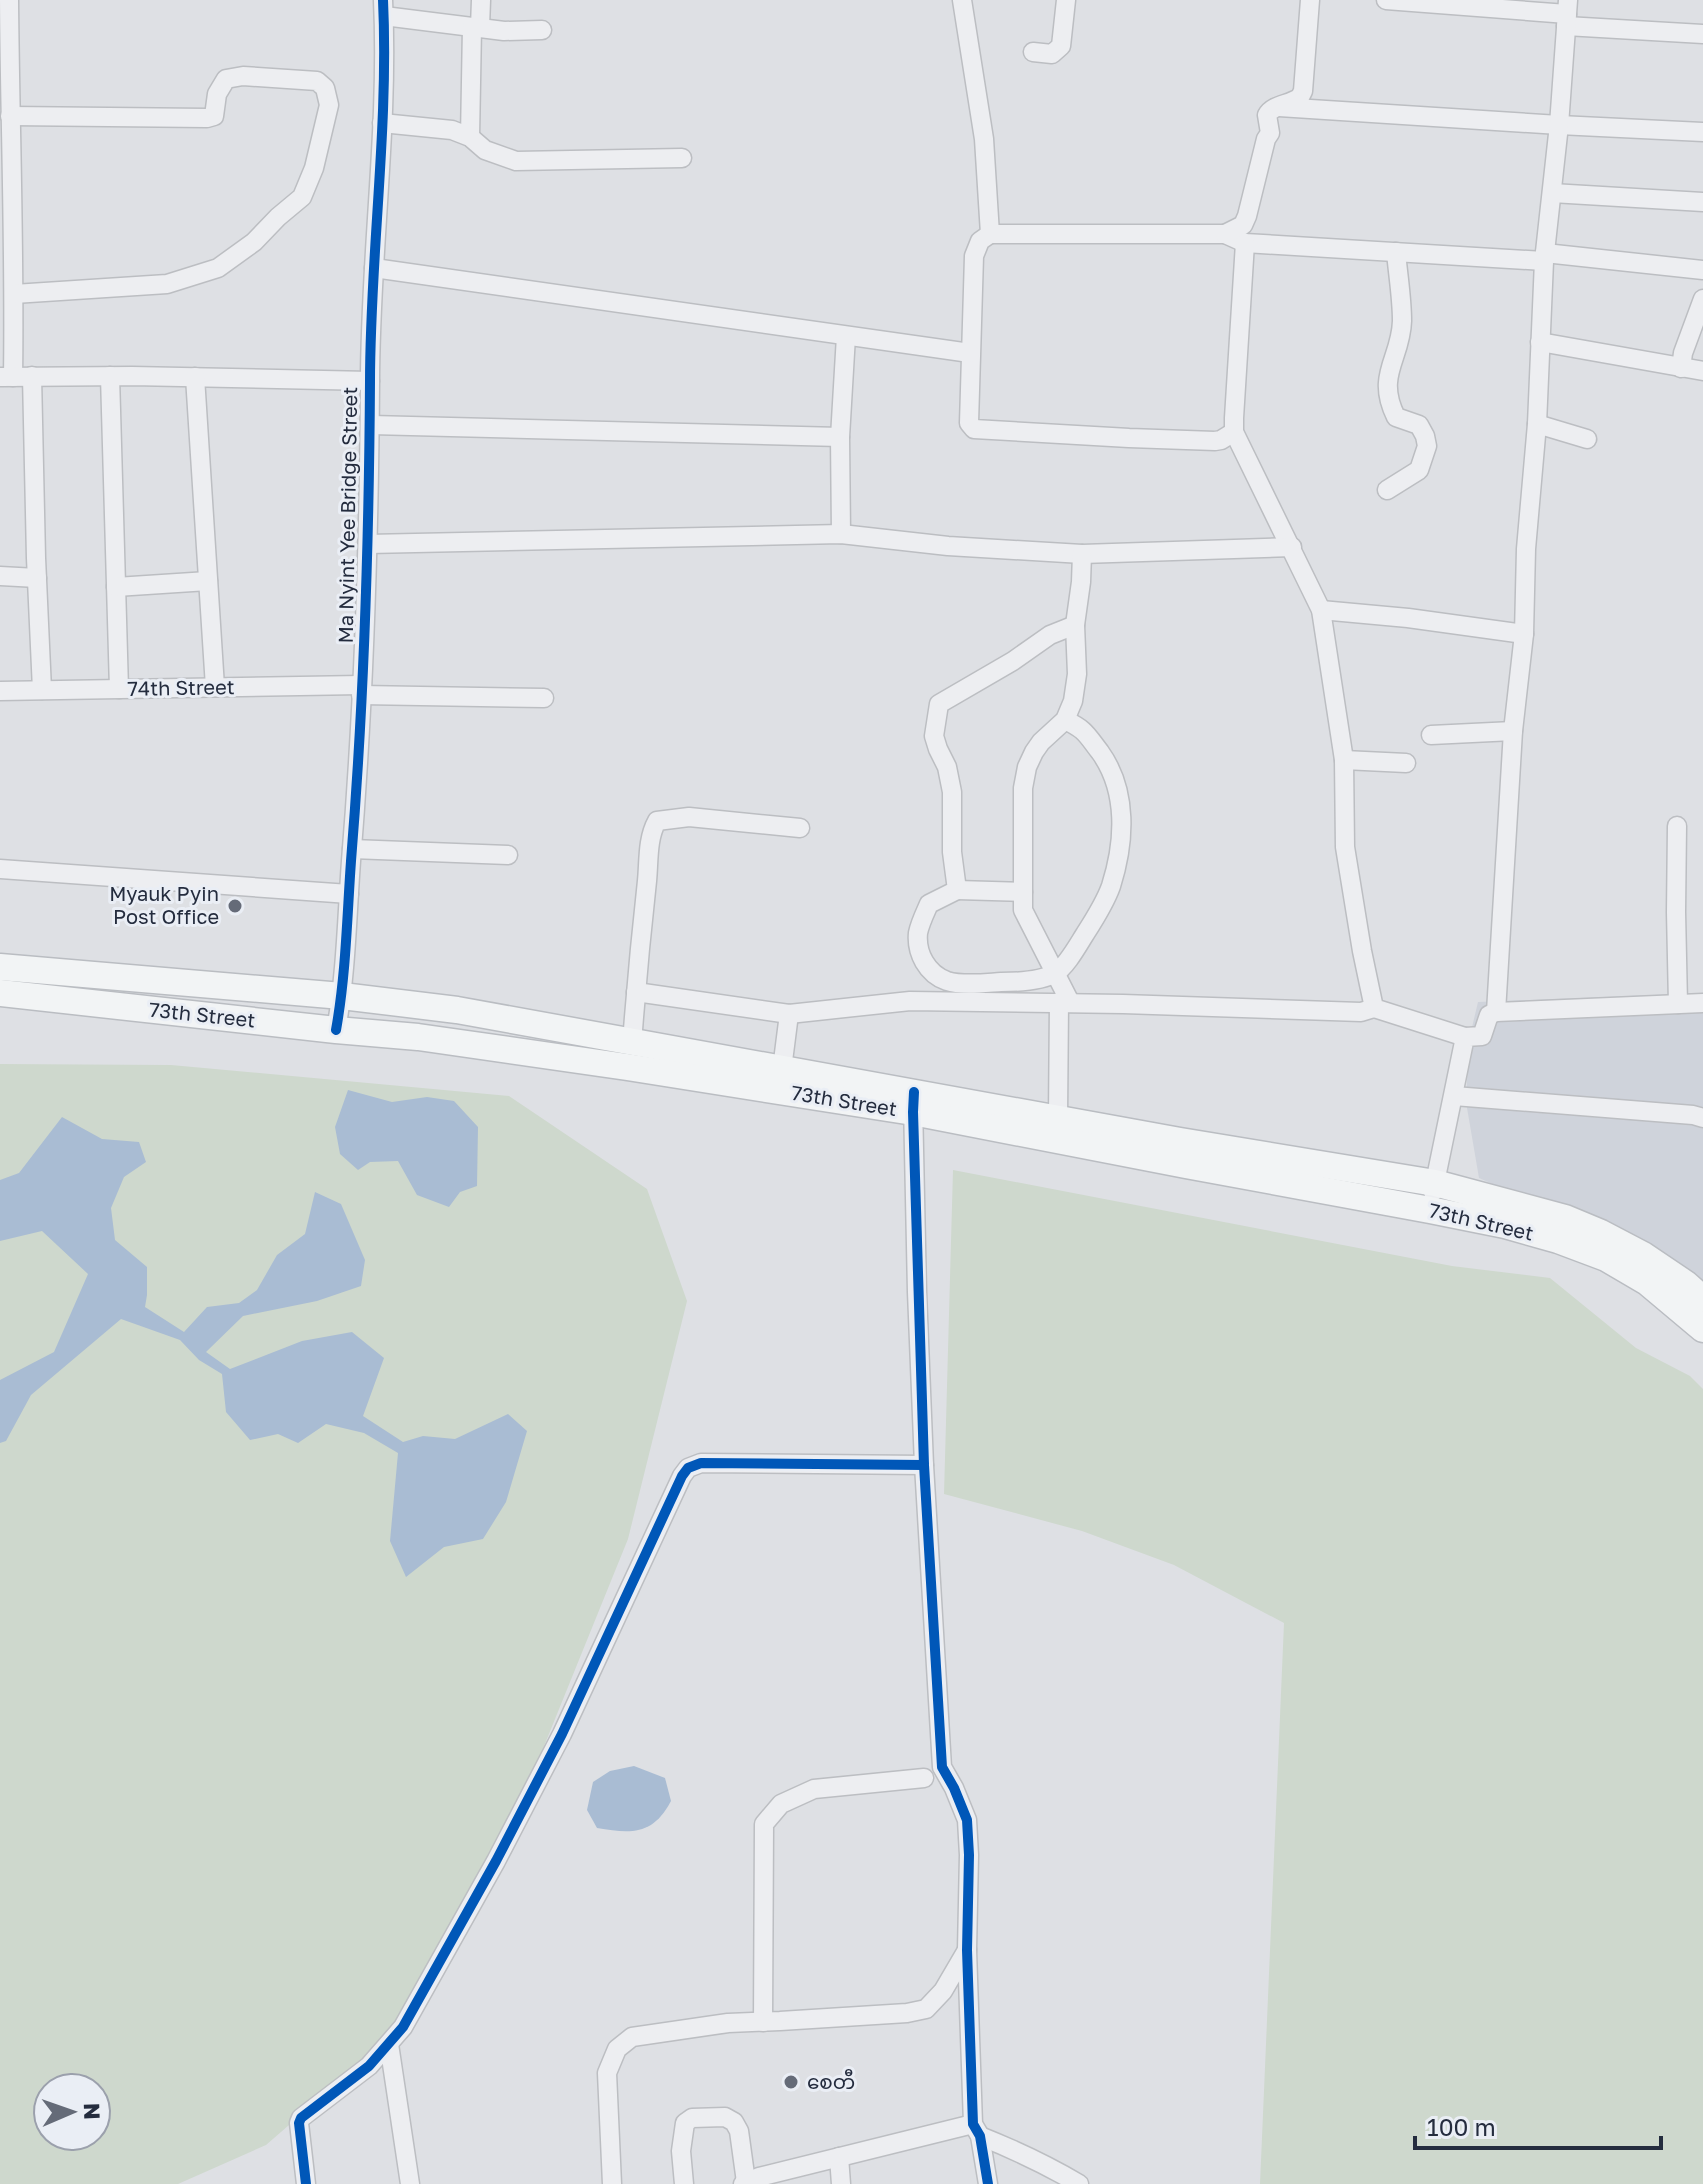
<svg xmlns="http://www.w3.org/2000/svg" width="1703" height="2184" font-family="'Golos Text','Noto Sans Myanmar',sans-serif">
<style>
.built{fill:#cfd3db}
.green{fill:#ced8cd;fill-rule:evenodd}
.water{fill:#a9bcd3}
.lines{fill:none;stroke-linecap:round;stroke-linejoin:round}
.minor-casing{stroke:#bcbec2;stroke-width:21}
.primary-casing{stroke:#babdc2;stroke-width:29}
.minor{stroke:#edeef1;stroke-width:18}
.primary{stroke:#f2f4f5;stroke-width:26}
.cycleway-casing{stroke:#eaeef5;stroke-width:15}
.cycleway{stroke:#0057b8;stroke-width:10}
.poi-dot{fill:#656b78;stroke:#eaeef5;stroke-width:3}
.labels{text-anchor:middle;stroke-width:6;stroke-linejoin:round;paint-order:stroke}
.street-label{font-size:20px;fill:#242c3e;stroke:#eaeef5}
.poi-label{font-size:20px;fill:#242c3e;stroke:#eaeef5;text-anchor:end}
</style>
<rect width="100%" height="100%" fill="#dee0e4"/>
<polygon class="built" points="1703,993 1703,1288 1668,1261 1479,1178 1466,1102 1469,1040 1478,1002"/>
<g class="green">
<path d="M0,1064L171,1065L509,1096L647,1189L687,1301L628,1539L525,1793L402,2027L266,2145L178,2184H0ZM48,2088H96V2136H48Z"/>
<polygon points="953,1170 1452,1266 1550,1278 1636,1348 1690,1376 1703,1389 1703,2184 1260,2184 1284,1623 1174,1565 1082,1531 944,1494"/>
</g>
<g class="water">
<polygon points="348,1090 392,1102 427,1097 454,1101 478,1127 477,1186 460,1192 449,1207 417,1195 398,1161 370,1162 358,1170 340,1154 335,1127"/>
<polygon points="62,1117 102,1139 139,1142 146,1162 124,1177 111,1208 115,1240 147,1267 147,1295 145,1307 184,1332 207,1307 239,1303 257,1290 277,1255 305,1234 315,1192 341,1204 365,1260 361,1286 317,1301 243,1316 206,1352 230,1369 302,1341 352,1332 384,1358 363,1416 403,1442 423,1436 455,1439 508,1414 527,1431 506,1502 483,1539 444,1547 406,1577 390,1541 398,1453 364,1433 326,1424 298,1443 278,1434 250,1440 226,1412 222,1374 199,1360 180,1340 121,1319 31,1395 6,1441 0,1443 0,1380 54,1352 88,1274 42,1231 0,1241 0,1180 19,1173"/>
<path d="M634,1766L665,1778L671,1801C653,1835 632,1834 597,1828L587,1810L593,1782L610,1771Z"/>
</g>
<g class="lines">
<g class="minor-casing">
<g id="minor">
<path d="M9,0C10,126 15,251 13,377"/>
<polyline points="962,0 984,139 990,234 1225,234 1245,243 1544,261"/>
<polyline points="1386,0 1567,14"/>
<polyline points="384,16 504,31 542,30"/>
<polyline points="1566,26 1703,34"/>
<polyline points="480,27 481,0"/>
<polyline points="1033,52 1052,54 1061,46 1066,0"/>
<polyline points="1279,107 1559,125 1703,132"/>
<polyline points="10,116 207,118 214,116 217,94 226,79 243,76 317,81 325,88 329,105 314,168 302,197 278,217 254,242 218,268 167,284 14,294"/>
<polyline points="382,123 452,130 470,137 485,150 516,161 682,158"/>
<polyline points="470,137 472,27"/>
<polyline points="1552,193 1703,202"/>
<polyline points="990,234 980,241 974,256 969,423 974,429 1129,438 1215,441 1221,440 1234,432"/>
<path d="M1225,234L1243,225L1247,216L1266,139L1270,133L1267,115C1273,104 1290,105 1300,97L1303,91L1310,0"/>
<polyline points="1245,243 1234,418 1234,432 1321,610 1344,760 1345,847 1362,951 1374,1008 1465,1037"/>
<polyline points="1545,253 1703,270"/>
<polyline points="374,268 970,353"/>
<polyline points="1540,342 1703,371"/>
<polyline points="1681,368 1683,353 1703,299"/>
<polyline points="32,376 36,558 42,690"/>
<polyline points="110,376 119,689"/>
<polyline points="1,377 132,376 370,381"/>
<polyline points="195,377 215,687"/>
<polyline points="1537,424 1587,439"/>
<polyline points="371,425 840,437"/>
<path d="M1387,490L1419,470L1427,446L1425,436L1419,425L1396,417C1375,375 1401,359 1402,321C1402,298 1398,275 1396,252"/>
<polyline points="841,534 840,437 846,336"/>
<polyline points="368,544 841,534 948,546 1082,554 1292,547"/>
<polyline points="0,576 37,578"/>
<polyline points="116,587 208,581"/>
<polyline points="1321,610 1408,618 1524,634"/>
<polyline points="0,691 361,685"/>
<polyline points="361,695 544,698"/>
<path d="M1065,720C1086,730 1086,734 1100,752C1128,791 1125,842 1111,886C1105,903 1094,920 1085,934C1078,945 1066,967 1055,973C1042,981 1017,982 1001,982C985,983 963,986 947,981C927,974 916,953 918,933C920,923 925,913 929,904L957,890L952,852V792L947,767L938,749L934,736L939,704L1013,661L1050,635L1075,625"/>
<polyline points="1431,735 1513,731"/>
<polyline points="1344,760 1406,763"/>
<polyline points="1677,826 1676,912 1678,1004"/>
<polyline points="352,849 508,855"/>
<polyline points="0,869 349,894"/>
<polyline points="957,890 1023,892"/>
<polyline points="636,992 789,1014 910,1001 1123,1004 1361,1012 1374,1008"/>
<polyline points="1070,1002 1023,910 1023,788 1027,767 1034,752 1041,742 1065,720 1073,701 1077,674 1075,625 1081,582 1082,554"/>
<polyline points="1496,1012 1513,731 1524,634 1526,549 1537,424 1544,261 1559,125 1568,0"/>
<path d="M336,1030C346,974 347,917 351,861C364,702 369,542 370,382C370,255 389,127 383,0"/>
<path d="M632,1043C636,989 641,935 647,881C649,861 647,839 657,821L689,817L800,828"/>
<polyline points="782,1069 789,1014"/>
<polyline points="1454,1096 1693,1115 1703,1118"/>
<polyline points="913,1103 917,1292 924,1465 942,1767 954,1788 967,1820 969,1855 967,1950 973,2124 980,2136 988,2184"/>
<polyline points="1058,1118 1059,1002"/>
<polyline points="1433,1192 1465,1037 1482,1036 1489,1015 1496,1012 1703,1003"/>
<polyline points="763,2022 764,1824 781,1804 814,1789 924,1778"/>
<polyline points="389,2044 410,2184"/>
<path d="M980,2136C1015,2150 1047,2165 1079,2184"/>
<polyline points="839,2157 841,2184"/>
<polyline points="306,2184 299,2123 301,2118 369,2066 403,2027 496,1861 562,1734 682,1476 688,1468 701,1463 924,1465"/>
<polyline points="612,2184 607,2073 617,2049 632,2037 728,2023 780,2021 907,2013 926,2009 943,1991 967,1950"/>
<polyline points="684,2184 681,2151 685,2123 692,2118 725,2117 734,2122 739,2131 746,2182"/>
<polyline points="743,2184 759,2177 973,2124"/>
</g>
</g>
<g class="primary-casing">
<g id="primary">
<polyline points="0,967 342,996 457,1010 1180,1141 1435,1183 1565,1218 1601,1233 1643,1255 1686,1284 1703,1299"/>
<polyline points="0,993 336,1030 418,1037 627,1067 913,1112 1186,1165 1430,1210 1505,1225 1558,1240 1606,1258 1647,1282 1703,1329"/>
</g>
</g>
<use href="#minor" class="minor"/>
<use href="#primary" class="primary"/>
<g class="cycleway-casing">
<g id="cycleway">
<path d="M336,1030C346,974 347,917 351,861C364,702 369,542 370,382C370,255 389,127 383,0"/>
<polyline points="914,1092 913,1112 924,1465 942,1767 954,1788 967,1820 969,1855 967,1950 973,2124 980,2136 988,2184"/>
<polyline points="306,2184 299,2123 301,2118 369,2066 403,2027 496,1861 562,1734 682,1476 688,1468 701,1463 924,1465"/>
</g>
</g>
<use href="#cycleway" class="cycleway"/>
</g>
<g class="poi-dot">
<circle cx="235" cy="906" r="8"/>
<circle cx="791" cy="2082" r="8"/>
</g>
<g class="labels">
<g class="street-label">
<text transform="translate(348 515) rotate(-89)" y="7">Ma Nyint Yee Bridge Street</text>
<text transform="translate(181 688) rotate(-1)" y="7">74th Street</text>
<text transform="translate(202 1015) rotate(6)" y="7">73th Street</text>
<text transform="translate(844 1101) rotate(9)" y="7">73th Street</text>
<text transform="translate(1481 1222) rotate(13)" y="7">73th Street</text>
</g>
<g class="poi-label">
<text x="219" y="901">Myauk Pyin<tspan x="219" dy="23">Post Office</tspan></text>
<text x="807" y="2089" text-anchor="start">စေတီ</text>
</g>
</g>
<g transform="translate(72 2112) rotate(88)"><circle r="38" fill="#eaeef5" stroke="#9ba0ac" stroke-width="2"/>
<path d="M0-6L14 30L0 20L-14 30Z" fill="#656b78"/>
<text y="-12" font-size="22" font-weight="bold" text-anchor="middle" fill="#242c3e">N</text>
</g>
<path d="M1415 2136v12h246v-12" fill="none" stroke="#242c3e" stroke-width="4"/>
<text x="1427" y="2136" font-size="24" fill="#242c3e" stroke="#eaeef5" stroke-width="6" paint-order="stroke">100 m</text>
</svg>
